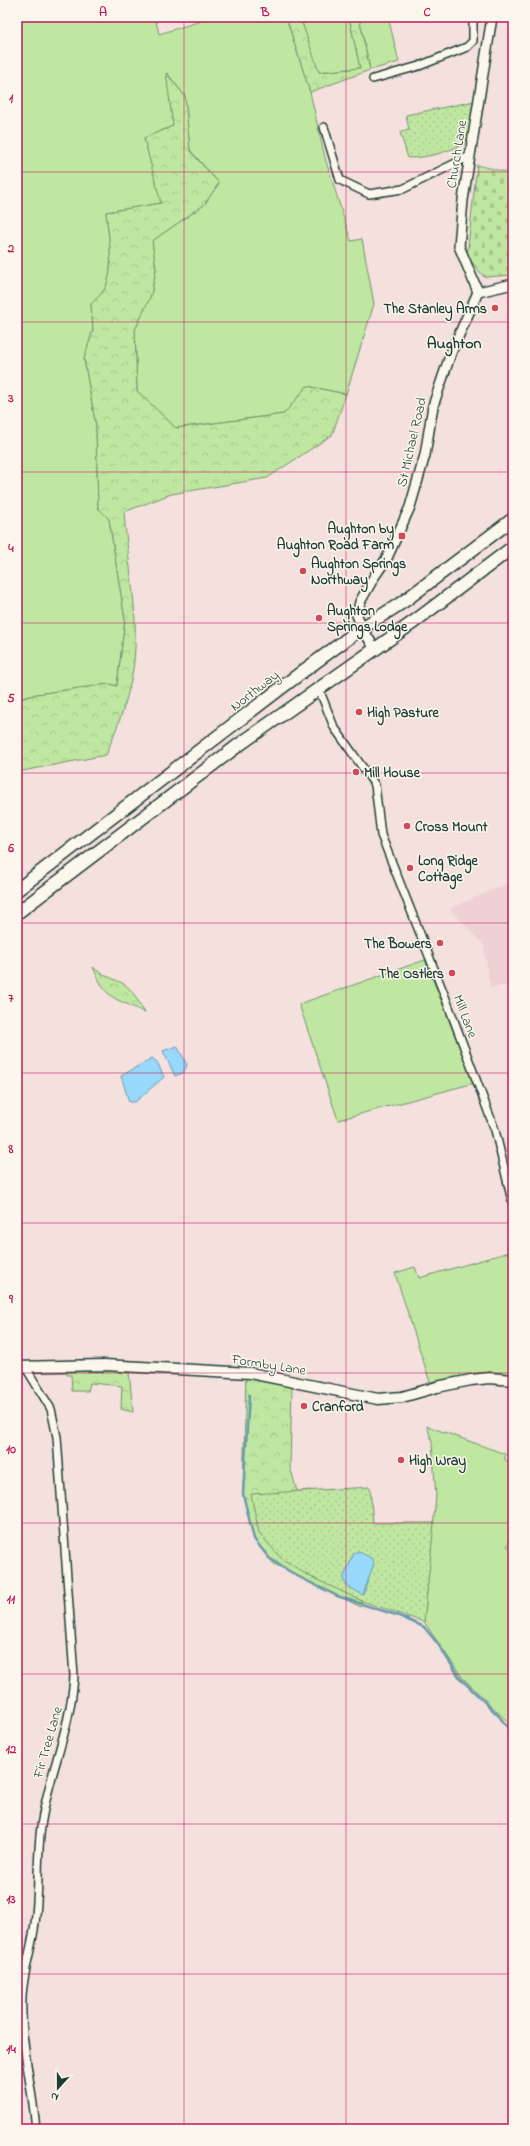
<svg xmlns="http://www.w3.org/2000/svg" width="530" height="2146" font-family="'Indie Flower',sans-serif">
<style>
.built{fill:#efd0d3}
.green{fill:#c0e7a1;stroke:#70926a}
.forest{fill:url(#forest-crowns);stroke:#70926a}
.cemetery{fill:url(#cemetery-stones);stroke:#70926a}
.garden{fill:url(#garden-dots);stroke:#70926a}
.water{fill:#98d8fa;stroke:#689aab}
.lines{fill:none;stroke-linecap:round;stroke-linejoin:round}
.stream{stroke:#689aab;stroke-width:2.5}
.minor-casing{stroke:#1f3d34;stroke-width:10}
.tertiary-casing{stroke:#1f3d34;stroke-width:12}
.secondary-casing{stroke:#1f3d34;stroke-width:13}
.trunk-casing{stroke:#1f3d34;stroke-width:15}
.minor{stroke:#fbf7ec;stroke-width:7}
.tertiary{stroke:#fbf7ec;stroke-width:9}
.secondary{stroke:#fbf7ec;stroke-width:10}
.trunk{stroke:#fbf7ec;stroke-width:12}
.grid{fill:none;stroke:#c2185b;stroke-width:1;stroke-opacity:0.55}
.poi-dot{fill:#d1495b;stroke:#fbf7ec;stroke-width:1.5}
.labels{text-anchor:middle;stroke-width:3;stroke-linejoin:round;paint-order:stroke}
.street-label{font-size:14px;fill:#1f3d34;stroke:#fbf7ec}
.poi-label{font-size:14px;font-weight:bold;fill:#1f3d34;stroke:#fbf7ec;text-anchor:start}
.quarter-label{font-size:16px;font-weight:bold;fill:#1f3d34;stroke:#fbf7ec}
.neatline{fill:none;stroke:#c2185b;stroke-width:1.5}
.grid-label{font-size:13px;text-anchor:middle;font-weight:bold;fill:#c2185b}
</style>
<defs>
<pattern id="forest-crowns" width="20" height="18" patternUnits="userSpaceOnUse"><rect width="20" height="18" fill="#c0e7a1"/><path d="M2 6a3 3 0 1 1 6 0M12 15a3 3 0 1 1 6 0" fill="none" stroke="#a5c78b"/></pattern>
<pattern id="cemetery-stones" width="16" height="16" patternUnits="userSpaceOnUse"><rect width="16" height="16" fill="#c0e7a1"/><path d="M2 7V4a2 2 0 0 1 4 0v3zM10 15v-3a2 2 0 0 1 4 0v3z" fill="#a5c78b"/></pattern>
<pattern id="garden-dots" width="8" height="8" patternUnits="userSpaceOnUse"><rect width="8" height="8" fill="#c0e7a1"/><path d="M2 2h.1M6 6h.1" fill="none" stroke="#a5c78b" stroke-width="1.8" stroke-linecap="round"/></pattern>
</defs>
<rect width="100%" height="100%" fill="#f4e0dd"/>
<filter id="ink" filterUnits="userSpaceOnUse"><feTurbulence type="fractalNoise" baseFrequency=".025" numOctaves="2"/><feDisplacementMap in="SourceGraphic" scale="8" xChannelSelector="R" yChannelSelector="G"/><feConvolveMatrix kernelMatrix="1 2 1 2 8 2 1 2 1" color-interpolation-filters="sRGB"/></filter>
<g filter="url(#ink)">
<polygon class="built" points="513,881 513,984 490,988 484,945 450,909"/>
<g class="green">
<path d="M17,17H155L159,34L214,17H286L310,92L325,158L351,241L362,239L374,304L346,394L307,386L284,414L176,428L137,391L135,330L151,295L156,270L152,241L204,205L219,183L190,150L185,96L167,73L173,126L144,138L162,203L106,212C108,234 116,271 104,290C101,295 95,300 91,304L93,330L84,359L96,426L98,508L109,519L125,620L117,686L109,684L37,694L17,700Z"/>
<polygon points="300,17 349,17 360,68 318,72"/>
<polygon points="359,17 388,17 399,62 370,70"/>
<polygon points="425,960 474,1083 338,1120 299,1004"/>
<path d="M513,1251V1374C484,1371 458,1376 430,1382L395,1273L415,1267L419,1278Z"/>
<polygon points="427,1426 505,1454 505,1460 513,1464 513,1532 507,1546 513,1550 513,1727 462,1677 424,1622 436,1496 432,1442"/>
</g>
<g class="forest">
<polygon points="286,17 300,17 319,72 360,68 349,17 359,17 370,70 310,92"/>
<path d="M166,73L185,96L190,151L219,183L204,205L152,241L156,269L151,295L135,330L137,391L176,428L284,414L307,386L346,394L332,435L267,478L171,494L124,512C128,570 144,632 129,689C124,711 114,734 106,755L17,772V700L37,694L109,684L117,686L125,620L109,519L98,508L96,426L84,359L93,330L91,304C95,300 101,295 104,290C116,271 108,234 106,212L161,203L144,138L173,126Z"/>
<path d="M93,967C102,976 113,978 124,984C133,990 139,1003 145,1013C114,996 108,1003 93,967Z"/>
<polygon points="66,1370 129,1372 133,1412 121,1409 122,1386 90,1383 88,1391 72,1391 71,1375 67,1375"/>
<polygon points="246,1372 292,1385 290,1467 297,1491 311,1490 363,1595 361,1607 274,1564 254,1539 243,1494"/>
</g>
<polygon class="cemetery" points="477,165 513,174 513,275 484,277 467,256"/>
<g class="garden">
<path d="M480,100L473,140C452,150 431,158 408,158L400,132L409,130L406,115Z"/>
<polygon points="370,1487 373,1523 434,1523 424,1622 362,1601 309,1576 281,1558 259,1533 251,1494"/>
</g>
<g class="water">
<polygon points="177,1046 187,1065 183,1073 175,1076 163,1051"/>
<polygon points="152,1058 157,1062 164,1077 135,1102 129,1102 121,1076"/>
<polygon points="358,1551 371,1558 374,1563 363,1595 347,1586 343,1579 354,1553"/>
</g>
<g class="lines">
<polyline class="stream" points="249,1395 243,1494 254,1539 269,1558 297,1576 337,1596 399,1616 424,1627 438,1644 460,1678 498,1715 513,1734"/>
<g class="minor-casing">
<g id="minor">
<polyline points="373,79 419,66 467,47 473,41 473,17"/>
<polyline points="324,127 340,180 369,194 403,189 470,156"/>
<polyline points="315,690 321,694 334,727 375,785 381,835 446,999 495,1130 513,1205"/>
<path d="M26,1368L51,1409L57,1437L74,1676C71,1727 50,1771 42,1820C36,1854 40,1889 35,1923C32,1948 23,1972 22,1997C20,2041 32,2085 36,2129"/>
</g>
</g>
<g class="tertiary-casing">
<g id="tertiary">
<polyline points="478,292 459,246 463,200 492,17"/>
<polyline points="375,649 362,628 357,615 360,602 374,577 387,558 410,507 425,455 433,406 451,353 478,292 513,284"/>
</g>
</g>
<g class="secondary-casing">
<polyline id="secondary" points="17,1367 104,1365 250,1373 378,1399 402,1397 437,1387 471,1380 489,1378 513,1380"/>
</g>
<g class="trunk-casing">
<g id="trunk">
<polyline points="17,890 302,672 362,628 403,602 513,519"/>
<polyline points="17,913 236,747 415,621 513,547"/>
</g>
</g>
<use href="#minor" class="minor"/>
<use href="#tertiary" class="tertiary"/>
<use href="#secondary" class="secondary"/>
<use href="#trunk" class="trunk"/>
</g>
</g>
<path class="grid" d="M184,17V2129M346,17V2129M17,172H513M17,322H513M17,472H513M17,623H513M17,773H513M17,923H513M17,1073H513M17,1223H513M17,1373H513M17,1523H513M17,1674H513M17,1824H513M17,1974H513"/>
<g class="poi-dot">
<circle cx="495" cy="308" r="4"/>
<rect x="398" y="532" width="8" height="8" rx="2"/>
<circle cx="303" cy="571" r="4"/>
<circle cx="319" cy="618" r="4"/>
<circle cx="359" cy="712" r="4"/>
<circle cx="356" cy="772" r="4"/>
<circle cx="407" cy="826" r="4"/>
<circle cx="410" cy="868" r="4"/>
<circle cx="440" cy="943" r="4"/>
<circle cx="452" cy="973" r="4"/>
<circle cx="304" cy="1406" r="4"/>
<circle cx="401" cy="1460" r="4"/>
</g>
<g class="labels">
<g class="street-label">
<text transform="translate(456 154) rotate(-81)" y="5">Church Lane</text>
<text transform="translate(411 442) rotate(-77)" y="5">St Michael Road</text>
<text transform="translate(254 690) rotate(-38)" y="5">Northway</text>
<text transform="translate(466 1016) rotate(69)" y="5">Mill Lane</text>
<text transform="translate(269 1364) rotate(9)" y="5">Formby Lane</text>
<text transform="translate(47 1742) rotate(-74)" y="5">Fir Tree Lane</text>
</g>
<g class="poi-label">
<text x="487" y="313" text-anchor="end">The Stanley Arms</text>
<text x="394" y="533" text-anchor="end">Aughton by<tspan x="394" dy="16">Aughton Road Farm</tspan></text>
<text x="311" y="568">Aughton Springs<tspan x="311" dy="16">Northway</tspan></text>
<text x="327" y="615">Aughton<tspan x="327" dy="16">Springs Lodge</tspan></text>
<text x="367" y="717">High Pasture</text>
<text x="364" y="777">Mill House</text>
<text x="415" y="831">Cross Mount</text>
<text x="418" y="865">Long Ridge<tspan x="418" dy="16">Cottage</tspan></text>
<text x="432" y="948" text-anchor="end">The Bowers</text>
<text x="444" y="978" text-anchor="end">The Ostlers</text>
<text x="312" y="1411">Cranford</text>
<text x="409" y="1465">High Wray</text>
</g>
<g class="quarter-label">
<text x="454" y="348">Aughton</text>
</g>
</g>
<rect width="530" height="2146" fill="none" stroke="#fbf7ec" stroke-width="44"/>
<g transform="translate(58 2088) rotate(201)" stroke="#fbf7ec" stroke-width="3" paint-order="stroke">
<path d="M0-3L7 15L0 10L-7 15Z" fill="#1f3d34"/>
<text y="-6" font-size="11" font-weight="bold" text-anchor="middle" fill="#1f3d34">N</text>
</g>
<rect x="22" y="22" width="486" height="2102" class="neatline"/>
<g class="grid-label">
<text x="103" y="16">A</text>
<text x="265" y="16">B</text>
<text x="427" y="16">C</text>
<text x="11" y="102">1</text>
<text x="11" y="252">2</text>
<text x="11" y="402">3</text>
<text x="11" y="552">4</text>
<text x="11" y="702">5</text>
<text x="11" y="852">6</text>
<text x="11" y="1002">7</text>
<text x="11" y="1153">8</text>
<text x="11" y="1303">9</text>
<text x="11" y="1453">10</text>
<text x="11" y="1603">11</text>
<text x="11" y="1753">12</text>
<text x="11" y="1903">13</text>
<text x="11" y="2053">14</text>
</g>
</svg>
